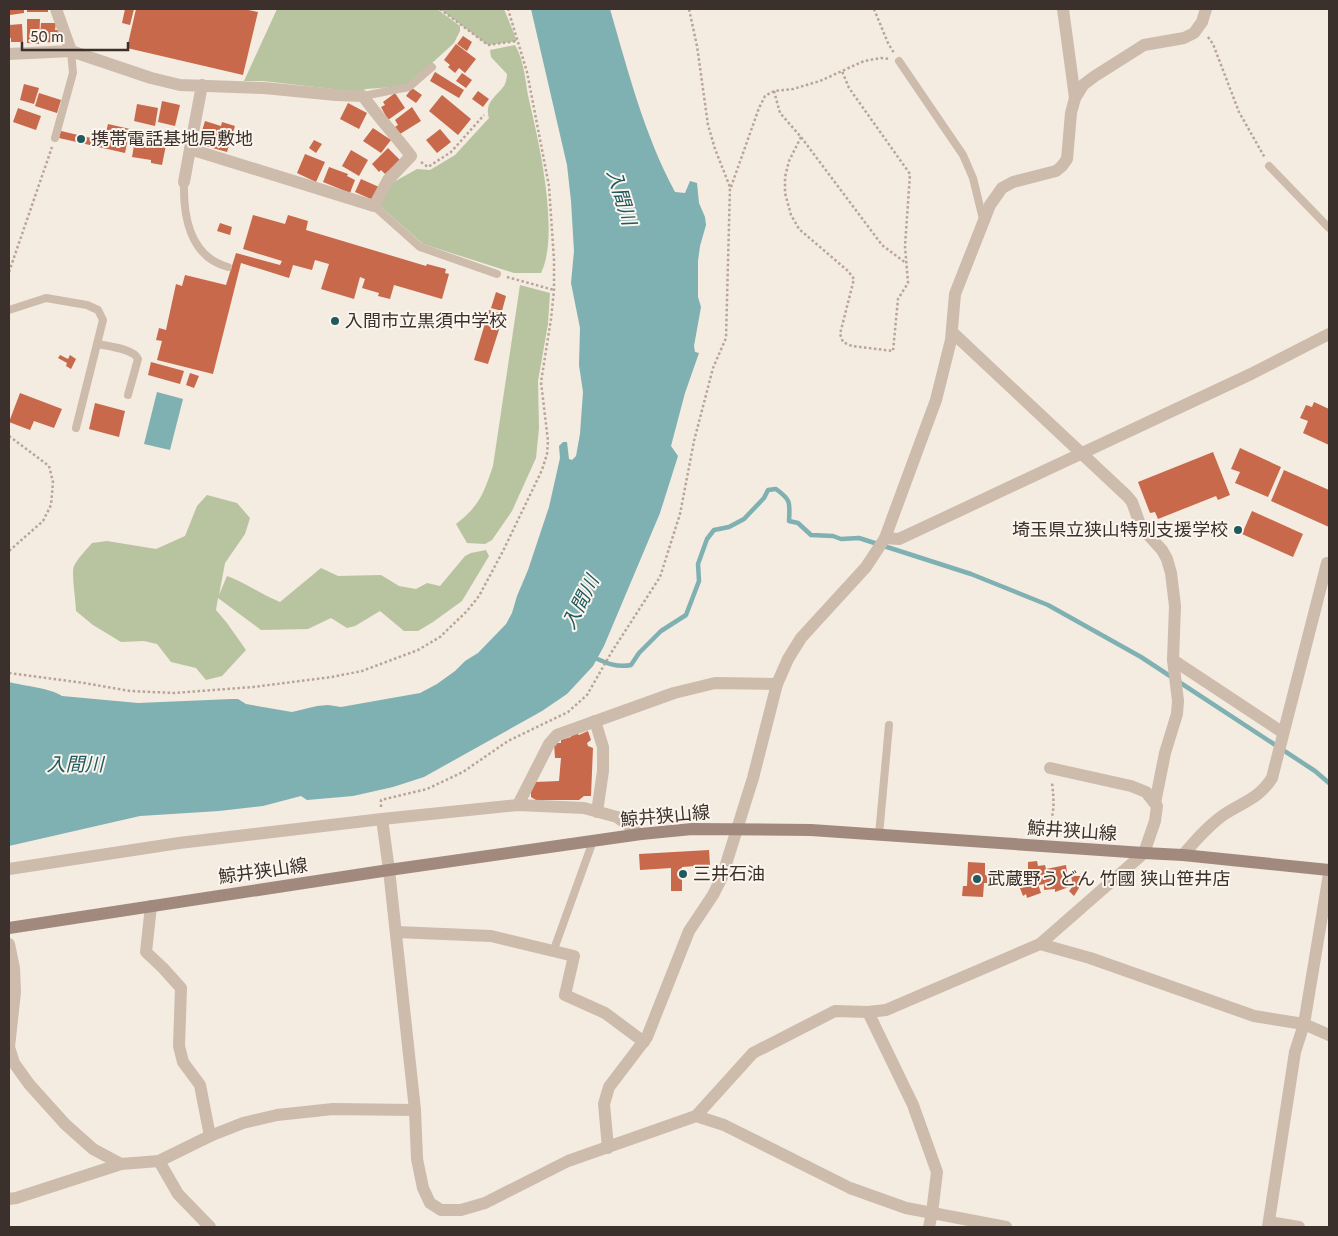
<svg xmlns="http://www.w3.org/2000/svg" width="1338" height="1236" font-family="Lato,'Noto Sans JP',sans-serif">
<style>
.green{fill:#b8c4a0}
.water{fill:#7fb0b2}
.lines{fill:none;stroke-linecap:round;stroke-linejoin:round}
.stream{stroke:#7fb0b2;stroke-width:4.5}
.building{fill:#c8694b}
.path{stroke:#b9a596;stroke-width:2.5;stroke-dasharray:2.5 2.5;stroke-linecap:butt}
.lane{stroke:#cdbbac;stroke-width:8}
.street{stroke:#cdbbac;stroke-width:12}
.secondary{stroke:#a18a7d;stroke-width:12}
.poi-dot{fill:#1f5a5e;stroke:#fbf5ee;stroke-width:2}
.labels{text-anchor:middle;stroke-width:4;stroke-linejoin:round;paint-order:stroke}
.poi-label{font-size:18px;fill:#3b302b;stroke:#fbf5ee;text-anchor:start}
.street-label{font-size:18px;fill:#3b302b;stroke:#fbf5ee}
.water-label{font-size:19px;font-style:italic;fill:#1f5a5e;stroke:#fbf5ee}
</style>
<rect width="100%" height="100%" fill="#f4ebe1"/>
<g class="green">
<polygon points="277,9 437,9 460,26 460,31 454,43 407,86 366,89 359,92 263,81 244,81"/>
<polygon points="440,9 504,9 517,41 488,45"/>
<path d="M515,45C525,62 525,82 529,100C539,142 560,234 541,273H514L423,244L380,206L392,183L417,169L430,170L455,155L489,118C484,102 496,97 504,86C506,82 507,78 507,74L491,57L490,50Z"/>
<path d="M520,285L550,293L548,324L538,381L539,428L536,458L512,511L492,540L485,544L467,543L456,524C480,505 483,495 493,466Z"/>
<path d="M207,495L237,503L250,518L245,534L225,563L219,595L227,576C246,583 262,595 280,602L321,568L338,576L381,575L399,586L416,589L427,583L440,586L465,556L471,553L486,550L489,556L462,601L433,622L418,631H404L380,611L355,626L347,628L331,618L308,629L261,630L218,598L216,610L227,623L246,650L222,676L206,680L196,668L171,662L157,644L144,641L121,642L93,625L76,611C76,602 71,572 74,566C78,558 86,550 92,543L107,541L156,549L185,536L197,506Z"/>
</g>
<g class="water">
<path d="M531,9H610C628,71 644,134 675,192L685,193L690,181L697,183L699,203L705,217L706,225L700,246L698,261V297L701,307L694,346L695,352L699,353L685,393L671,446L678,456L660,513L604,646L593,666L567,694L542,711L424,777L393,787L353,796L307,800L301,796L263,806L219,811L140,816L9,846V682C24,686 50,688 62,696L138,703L232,699H238L246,704L292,712L317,706L328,705L341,707L420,693L437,684L455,671L465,661L478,653L506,624L512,613L517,596L528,570L549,507L560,458L559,446L563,442H567L569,459L572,460L576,456L580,434L583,392L579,365L580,328L571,283L574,251L571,201L567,165Z"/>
<polygon points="157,392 183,399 170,450 144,444"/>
</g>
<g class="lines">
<path class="stream" d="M593,657C606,663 617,668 631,665L639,653L661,631L686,615L699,581L698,564L707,539L714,530L729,527L744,519L764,498L768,490L776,489C791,500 790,502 789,521L798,523L811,535L833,536L841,539L859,538L971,574L1048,605L1141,657L1315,771L1329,783"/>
</g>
<g class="building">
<polygon points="9,9 24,9 24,13 10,15"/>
<rect x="27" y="9" width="21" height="3"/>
<polygon points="125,9 134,9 130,25 122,23"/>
<polygon points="136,9 243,9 258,12 243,75 127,48"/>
<polygon points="27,19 40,19 39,44 27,43"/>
<polygon points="41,23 56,23 55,30 59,30 58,43 45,42 45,37 40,37"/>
<polygon points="22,24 23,42 11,42 11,38 9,38 9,25"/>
<polygon points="463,36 472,42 467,51 457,44"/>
<polygon points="456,44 476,59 465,73 459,68 455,73 448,67 450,65 444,60"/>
<polygon points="435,72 464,90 459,98 430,81"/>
<polygon points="462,73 472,80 466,88 456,81"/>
<polygon points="24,84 39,88 34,104 20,100"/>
<polygon points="412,88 422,95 416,103 406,96"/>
<polygon points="478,91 489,99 483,107 472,99"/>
<polygon points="39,93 61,100 57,113 35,106"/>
<polygon points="395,93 405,108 388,120 381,107 385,105 383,102"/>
<polygon points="442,95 471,119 458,135 429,111"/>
<polygon points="162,101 180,105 175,126 158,122"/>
<polygon points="348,103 367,113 359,129 340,119"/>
<polygon points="137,104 158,108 155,126 134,121"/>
<polygon points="412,107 421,121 400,134 395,127 398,125 395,120"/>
<polygon points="18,108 41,116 36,130 13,122"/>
<polygon points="205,121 221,126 222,122 235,126 227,152 198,144"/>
<polygon points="108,124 130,129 125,153 59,138 61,131 104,141"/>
<polygon points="373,128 391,140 381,153 363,141"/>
<polygon points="440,129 451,142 437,153 426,140"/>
<polygon points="135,140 166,145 162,165 151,163 151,160 132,157"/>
<polygon points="314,140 322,144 316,153 309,148"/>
<polygon points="388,148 400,160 385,174 381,170 379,172 372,164"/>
<polygon points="351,150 368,160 359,176 342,166"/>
<polygon points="305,154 325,162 316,182 297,173"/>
<polygon points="329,167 348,174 347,176 355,180 350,193 323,182"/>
<polygon points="361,179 379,187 373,200 355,192"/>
<polygon points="253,215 285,224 288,215 308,221 306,230 426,266 427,264 446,269 445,273 449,274 442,299 394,285 390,299 378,296 379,293 362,288 365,279 360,277 354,299 321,289 329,264 315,260 312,270 293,265 289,278 241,263 213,374 157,360 162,341 156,340 159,328 166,330 176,284 182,286 185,275 226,285 236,253 280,265 282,261 243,249"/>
<polygon points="220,223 232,227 230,235 217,231"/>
<polygon points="496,292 506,296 502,311 491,308"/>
<polygon points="489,310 504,314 488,364 474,360"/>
<polygon points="60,355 68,359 70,355 76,359 71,369 66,366 67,363 58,358"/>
<polygon points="151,362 184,371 180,384 148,375"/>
<polygon points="190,373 199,376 194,388 186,385"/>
<polygon points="20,393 62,409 54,428 34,421 30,430 9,422"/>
<polygon points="1314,402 1329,409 1329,445 1303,433 1308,421 1300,418 1306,405 1312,407"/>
<polygon points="95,403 125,411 119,437 89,429"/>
<polygon points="1240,448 1281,467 1268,497 1235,483 1240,472 1231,469"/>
<polygon points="1213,452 1230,495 1218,500 1216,496 1158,519 1155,512 1150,513 1138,482"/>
<polygon points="1284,470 1329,490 1329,527 1271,501"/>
<polygon points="1252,511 1303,534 1293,557 1242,534"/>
<polygon points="588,731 591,740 587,743 588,746 593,748 591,796 584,796 579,800 536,800 531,797 531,791 535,782 559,781 561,758 555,758 554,743 561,743 561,740 571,737 571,735 576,733 579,735"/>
<polygon points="709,850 710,865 682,867 682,891 671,891 671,868 640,870 639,854"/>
<polygon points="1037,861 1038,866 1045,865 1046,869 1066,865 1069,887 1055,892 1055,889 1044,890 1044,884 1039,885 1038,874 1028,873 1028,862"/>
<polygon points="968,862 985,863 985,875 987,875 987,883 984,883 983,897 962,896 963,886 967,886"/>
<polygon points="1071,876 1081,876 1079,888 1074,896 1069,891 1073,886"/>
<polygon points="1033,878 1035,885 1038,884 1041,893 1027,898 1026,894 1023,896 1018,883"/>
</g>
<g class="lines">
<g class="path">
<polyline points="440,9 488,45 517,41"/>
<polyline points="874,9 888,43 894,53"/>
<polyline points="1208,37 1213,44 1239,112 1265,158"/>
<polyline points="774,91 780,113 801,137 882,245 906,263"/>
<polyline points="801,137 789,161 785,177 785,193 791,215 799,229 848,271 854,279 840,334 843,342 852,346 893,351 898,299 908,283 905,246 910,174 849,88 842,71"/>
<polyline points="421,162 428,167 451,152 484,115"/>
<polyline points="731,187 759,108 765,96 774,91 793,89 820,81 864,61 881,58 890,59"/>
<polyline points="9,272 52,147"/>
<polyline points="507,277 554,290"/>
<polyline points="9,436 49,466 53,482 51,505 43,521 9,551"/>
<polyline points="9,673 84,683 130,691 174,693 253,687 332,677 362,671 418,650 440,637 467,611 479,596 503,551 542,470 547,454 548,441 541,382 551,319 554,290 554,260 549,186 527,72 508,9"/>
<polyline points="381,807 381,800 427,789 463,772 508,741 568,712 587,695 611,653 660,577 680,514 694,441 713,368 726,338 730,187 715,149 708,125 697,46 689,9"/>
<path d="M1044,834C1056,816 1054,803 1052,782"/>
</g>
<g class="lane">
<polyline points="899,61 963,155 973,178 983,219"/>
<polyline points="363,96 409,87 432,67"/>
<polyline points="55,138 73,73 71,51"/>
<polyline points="1269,166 1329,228"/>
<path d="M184,182C183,216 190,257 228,267"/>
<polyline points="374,206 420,247 497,274"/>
<polyline points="9,310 46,298 87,305 98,310 103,320 76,428"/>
<path d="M97,344C108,346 134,349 138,359L128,395"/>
<polyline points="879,835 889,725"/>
<polyline points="553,952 593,841"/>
</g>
<g class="street">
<polyline points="56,9 71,51"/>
<polyline points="1063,9 1075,98"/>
<path d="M9,54L71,51L151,78L180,85L264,88L336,95L363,96C378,117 395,135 411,156L388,180L374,206L190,149L202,85"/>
<polyline points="184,182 190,149"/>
<polyline points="952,332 1127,496 1132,502 1141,527 1162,550 1167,559 1171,573 1175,606 1173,660 1178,701 1177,714 1165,753 1155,803"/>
<polyline points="885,538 899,539 1251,374 1329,334"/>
<polyline points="1173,660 1282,732"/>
<polyline points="595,721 603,747 603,771 597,812"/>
<polyline points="518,805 549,744 557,735 674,693 715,683 777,684"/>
<polyline points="382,819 389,870 415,1110"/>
<path d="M1183,855C1195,841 1207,827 1222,816C1242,802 1258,800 1272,778L1327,563L1329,564"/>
<polyline points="9,869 179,843 382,819 518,805 584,808 617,817 641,834"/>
<polyline points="151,906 146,952 163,968 181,988 179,1046 183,1062 200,1085 210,1136"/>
<polyline points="396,932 491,936 574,956 565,995 605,1013 644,1042"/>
<polyline points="9,944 14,968 15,992 9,1047"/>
<polyline points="1040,944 1090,958 1254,1016 1304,1024 1329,1035"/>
<polyline points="868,1012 913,1105 937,1172 932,1213 929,1227"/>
<polyline points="9,1047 14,1063 29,1084 65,1124 93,1149 121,1164"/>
<polyline points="696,1116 753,1053 835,1011 868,1012 886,1010 1040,944 1144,853 1155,821 1157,806 1146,792 1131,786 1050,768"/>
<polyline points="608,1148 604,1104 609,1087 647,1037 689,931 713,895 722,877 753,778 777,684 788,659 801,638 866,567 885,538 936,400 951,340 955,294 990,205 1002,188 1013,182 1056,171 1062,166 1067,159 1071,113 1075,98 1083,85 1095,76 1144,45 1184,38 1194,33 1202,22 1206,9"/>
<polyline points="159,1161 178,1194 210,1227"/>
<polyline points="9,1199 16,1198 121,1164 159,1161 210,1136 243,1123 277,1115 333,1109 415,1110 417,1159 423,1188 430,1203 441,1210 461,1210 485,1203 568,1161 696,1116 724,1125 850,1188 906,1208 1006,1227"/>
<polyline points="1269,1222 1299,1227"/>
<polyline points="1268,1227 1295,1052 1304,1024 1329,874"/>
</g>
<polyline class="secondary" points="9,928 389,870 641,834 692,829 811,830 1144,853 1183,855 1329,870"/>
</g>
<g class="poi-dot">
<circle cx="81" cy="139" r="5"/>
<circle cx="335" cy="321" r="5"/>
<circle cx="1238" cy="530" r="5"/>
<circle cx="683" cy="874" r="5"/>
<circle cx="977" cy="879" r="5"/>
</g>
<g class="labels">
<g class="poi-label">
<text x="91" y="145">携帯電話基地局敷地</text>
<text x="345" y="327">入間市立黒須中学校</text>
<text x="1228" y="536" text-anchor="end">埼玉県立狭山特別支援学校</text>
<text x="693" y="880">三井石油</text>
<text x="987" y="885">武蔵野うどん 竹國 狭山笹井店</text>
</g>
<g class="street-label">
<text transform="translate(665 816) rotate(-5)" y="6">鯨井狭山線</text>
<text transform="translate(1072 831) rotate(4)" y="6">鯨井狭山線</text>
<text transform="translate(263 871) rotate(-8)" y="6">鯨井狭山線</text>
</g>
<g class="water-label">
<text transform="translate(622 197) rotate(73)" y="7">入間川</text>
<text transform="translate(580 602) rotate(-63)" y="7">入間川</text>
<text x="75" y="771">入間川</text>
</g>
</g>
<rect width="1338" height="1236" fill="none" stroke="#3b302b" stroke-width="20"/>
<path d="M22 42v8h106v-8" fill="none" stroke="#3b302b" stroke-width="2.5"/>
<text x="30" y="42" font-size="15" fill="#3b302b" stroke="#fbf5ee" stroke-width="4" paint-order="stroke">50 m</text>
</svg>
